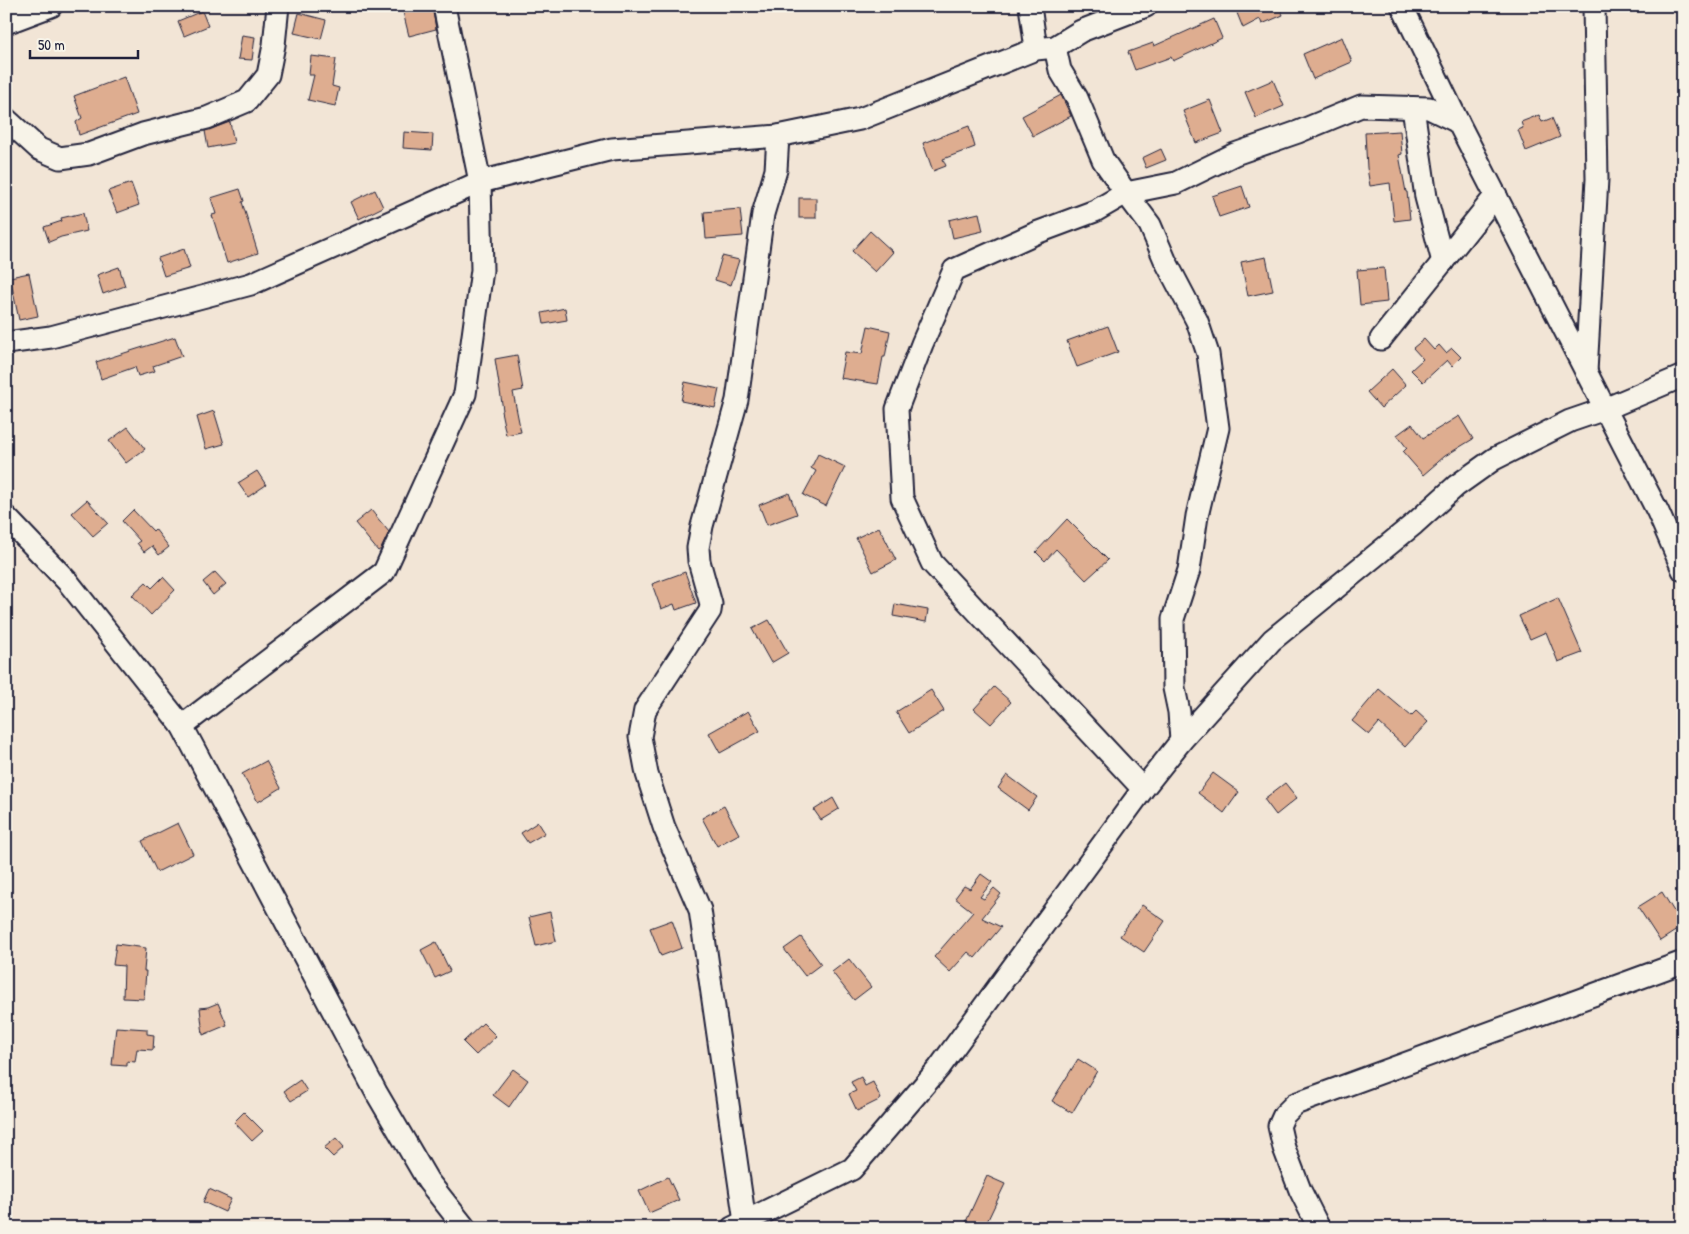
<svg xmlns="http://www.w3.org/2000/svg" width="1689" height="1234" font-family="'Patrick Hand',sans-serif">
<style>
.building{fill:#dead90;stroke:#22223b}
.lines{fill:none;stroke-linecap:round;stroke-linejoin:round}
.minor-casing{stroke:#22223b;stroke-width:25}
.minor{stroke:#f7f3e8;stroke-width:21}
</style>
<rect width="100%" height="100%" fill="#f2e5d6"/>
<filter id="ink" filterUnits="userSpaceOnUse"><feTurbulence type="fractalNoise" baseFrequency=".02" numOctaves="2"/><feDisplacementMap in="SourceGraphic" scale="10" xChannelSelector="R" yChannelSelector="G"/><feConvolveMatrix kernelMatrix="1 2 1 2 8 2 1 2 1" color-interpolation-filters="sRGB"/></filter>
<g filter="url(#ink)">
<g class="building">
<polygon points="427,6 432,6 436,29 409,36 403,12"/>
<polygon points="1253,6 1279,6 1283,15 1262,24 1260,19 1243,28 1237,13"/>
<polygon points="202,11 208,26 184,36 178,21"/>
<polygon points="299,13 326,20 321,39 294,33"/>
<polygon points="1214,19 1222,38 1173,61 1171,57 1135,70 1128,52 1153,43 1154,46"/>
<polygon points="242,35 255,37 252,60 238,59"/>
<polygon points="1342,37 1352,62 1313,79 1303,54"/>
<polygon points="311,56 336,59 332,86 339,88 335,106 308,100 314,75 309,75"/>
<polygon points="124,77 137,114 79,135 76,122 82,118 74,96"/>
<polygon points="1273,80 1284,106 1256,118 1245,92"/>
<polygon points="1061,95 1071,116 1033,136 1022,116"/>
<polygon points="1210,100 1223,133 1196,143 1183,111"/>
<polygon points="1539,115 1542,122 1552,118 1560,137 1526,151 1518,130 1523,128 1521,122"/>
<polygon points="230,122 234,143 208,148 205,131"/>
<polygon points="969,126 975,147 943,159 946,166 933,171 923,143"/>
<polygon points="1400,131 1402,154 1399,155 1406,192 1407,192 1410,219 1394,221 1390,183 1370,186 1367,168 1365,133"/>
<polygon points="404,132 433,134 432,150 403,148"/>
<polygon points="1161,149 1166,160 1146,168 1142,158"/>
<polygon points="131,183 139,205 117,213 108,191"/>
<polygon points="1242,186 1249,207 1219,217 1212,196"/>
<polygon points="240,189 244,201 242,202 258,253 227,263 212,215 216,214 211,198"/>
<polygon points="375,190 383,207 359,219 351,202"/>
<rect x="799" y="198" width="17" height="20"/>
<polygon points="740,209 743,236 706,239 704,212"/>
<polygon points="83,213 87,231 61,237 49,242 44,227 62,221 61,218"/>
<polygon points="979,213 983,231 953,238 949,220"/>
<polygon points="870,231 893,252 875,272 852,251"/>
<polygon points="184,249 190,268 164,276 158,258"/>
<polygon points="722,256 739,260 731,285 715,280"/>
<polygon points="1266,257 1273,291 1248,296 1241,262"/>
<polygon points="119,267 125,286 103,294 97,275"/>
<polygon points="1384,268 1387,302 1360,305 1357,270"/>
<polygon points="29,273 38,316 19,320 10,277"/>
<polygon points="565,308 567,320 544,324 542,313"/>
<polygon points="868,326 890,331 885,357 883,357 878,384 840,378 845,352 862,354"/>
<polygon points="1108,326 1118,352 1077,367 1067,341"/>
<polygon points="175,337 182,356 153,366 155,371 138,376 135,367 101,379 96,362"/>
<polygon points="1424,339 1434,350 1439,345 1446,353 1452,348 1461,357 1452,366 1447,360 1423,382 1411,370 1423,359 1413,348"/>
<polygon points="517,355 523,390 513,392 521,432 506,435 501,411 503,410 495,359"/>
<polygon points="1392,369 1406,385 1381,408 1367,392"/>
<polygon points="685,382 719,389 715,408 681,401"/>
<polygon points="214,411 224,444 206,449 197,417"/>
<polygon points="1459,416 1473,439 1445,456 1423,475 1403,452 1407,448 1397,435 1412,424 1423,438"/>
<polygon points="128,427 145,449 126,463 109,441"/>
<polygon points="818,454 845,467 826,506 803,495 816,471 811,468"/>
<polygon points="257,471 266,485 248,497 238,483"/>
<polygon points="789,493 797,514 767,525 759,505"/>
<polygon points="87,500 108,523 93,536 72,513"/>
<polygon points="133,510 153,531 155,529 169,547 159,555 152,546 144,552 137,543 140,541 122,521"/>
<polygon points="371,510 389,532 381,549 378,551 355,523"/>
<polygon points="1067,519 1108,560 1086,580 1056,549 1045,561 1036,552"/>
<polygon points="879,527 896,560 873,572 856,538"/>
<polygon points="215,572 226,584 213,595 203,582"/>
<polygon points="685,572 696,603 676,610 674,604 661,609 652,584"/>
<polygon points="163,577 175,590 151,615 132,595 146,582 152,588"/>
<polygon points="1558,598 1582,653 1558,662 1546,632 1530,639 1519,616"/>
<polygon points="895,604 928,610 926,622 893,616"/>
<polygon points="769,620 788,653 771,663 752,629"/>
<polygon points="994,687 1011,702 991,724 974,709"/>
<polygon points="1379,689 1411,716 1416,711 1428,722 1405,747 1379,723 1369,735 1352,721"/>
<polygon points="931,690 944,711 909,733 896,712"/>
<polygon points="748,711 760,731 720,753 709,733"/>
<polygon points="266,761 281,788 258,802 242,774"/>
<polygon points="1213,773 1239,792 1224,813 1198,793"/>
<polygon points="1007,775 1037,797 1028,810 998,788"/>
<polygon points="1285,783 1297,798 1276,815 1264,799"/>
<polygon points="833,798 839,809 821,820 814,810"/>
<polygon points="724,806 739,834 717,846 702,818"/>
<polygon points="538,822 545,833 528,843 521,833"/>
<polygon points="178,823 193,854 157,872 142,841"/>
<polygon points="981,874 992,882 980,897 984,899 994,888 1001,894 982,918 1001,927 975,958 968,952 950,972 934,957 973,912 955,898 964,886 970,889"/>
<polygon points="1662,892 1683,926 1660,941 1638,907"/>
<polygon points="1142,905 1165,921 1144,952 1120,936"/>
<polygon points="550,912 556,941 536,946 529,917"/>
<polygon points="672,920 682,948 661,956 650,928"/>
<polygon points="801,937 821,964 805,976 784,949"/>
<polygon points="436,942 450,971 435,978 421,950"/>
<polygon points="116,944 146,948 144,971 146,971 144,999 123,998 124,966 113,965"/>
<polygon points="849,959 871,987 854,1000 832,972"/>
<polygon points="218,1003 227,1025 203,1035 200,1008 208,1007"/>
<polygon points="483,1023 496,1036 476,1055 463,1042"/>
<polygon points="116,1027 147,1029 147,1034 154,1035 153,1050 137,1049 135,1062 127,1061 127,1066 112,1065"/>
<polygon points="1078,1059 1097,1071 1072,1113 1052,1101"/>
<polygon points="513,1069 528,1080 509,1107 493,1095"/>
<polygon points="861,1077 865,1086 873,1082 881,1099 857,1111 849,1094 856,1091 851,1082"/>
<polygon points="300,1080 307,1091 291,1101 284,1091"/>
<polygon points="244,1112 263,1131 252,1141 234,1122"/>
<polygon points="336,1138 344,1147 333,1157 324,1148"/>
<polygon points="987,1176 1005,1184 984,1228 963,1228"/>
<polygon points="668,1177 679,1200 649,1213 639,1191"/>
<polygon points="209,1189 231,1199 225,1212 203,1202"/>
</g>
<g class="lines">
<g class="minor-casing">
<g id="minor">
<polyline points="1030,6 1036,49"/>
<polyline points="1402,6 1458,122 1658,512 1683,570"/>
<polyline points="6,23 51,6"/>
<polyline points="1055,47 1060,70 1077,98 1103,160 1126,193 1095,211 1036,233 954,270 922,344 897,409 902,498 932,563 1143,789"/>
<polyline points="1413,108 1426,197 1443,262"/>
<polyline points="6,119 39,149 60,158 89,154 143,134 207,118 247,101 268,75 274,45 278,6"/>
<polyline points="1381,339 1496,195"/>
<polyline points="6,343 51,337 251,284 480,182 612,149 778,136 860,119 1036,49 1055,47 1081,31 1146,6"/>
<polyline points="1586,372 1597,179 1594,6"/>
<polyline points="6,517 68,582 182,726 376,1092 428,1181 465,1228"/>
<polyline points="182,726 384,572 465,394 482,270 480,182 444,6"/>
<polyline points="1181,741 1179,712 1174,688 1173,619 1189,570 1197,516 1218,428 1208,354 1197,321 1165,260 1150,225 1126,193 1176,183 1235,154 1298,132 1361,106 1429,108 1458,122"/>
<polyline points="745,1222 700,910 664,827 647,774 640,737 645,710 710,611 711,604 699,561 698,548 702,526 737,400 763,214 776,170 778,136"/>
<polyline points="732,1228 852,1169 939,1068 1143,789 1181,741 1272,640 1414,524 1456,486 1494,459 1570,421 1605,409 1683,376"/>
<polyline points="1319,1228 1300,1190 1284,1148 1279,1126 1284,1115 1295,1104 1683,962"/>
</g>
</g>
<use href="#minor" class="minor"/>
</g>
</g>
<rect width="1689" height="1234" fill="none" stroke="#f7f3e8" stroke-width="25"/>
<rect x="12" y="12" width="1664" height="1209" fill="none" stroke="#22223b" stroke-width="2" filter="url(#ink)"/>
<path d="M30 50v8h108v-8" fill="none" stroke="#22223b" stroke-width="2.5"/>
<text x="38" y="50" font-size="15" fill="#22223b" stroke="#f7f3e8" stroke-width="4" paint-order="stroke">50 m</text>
</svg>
